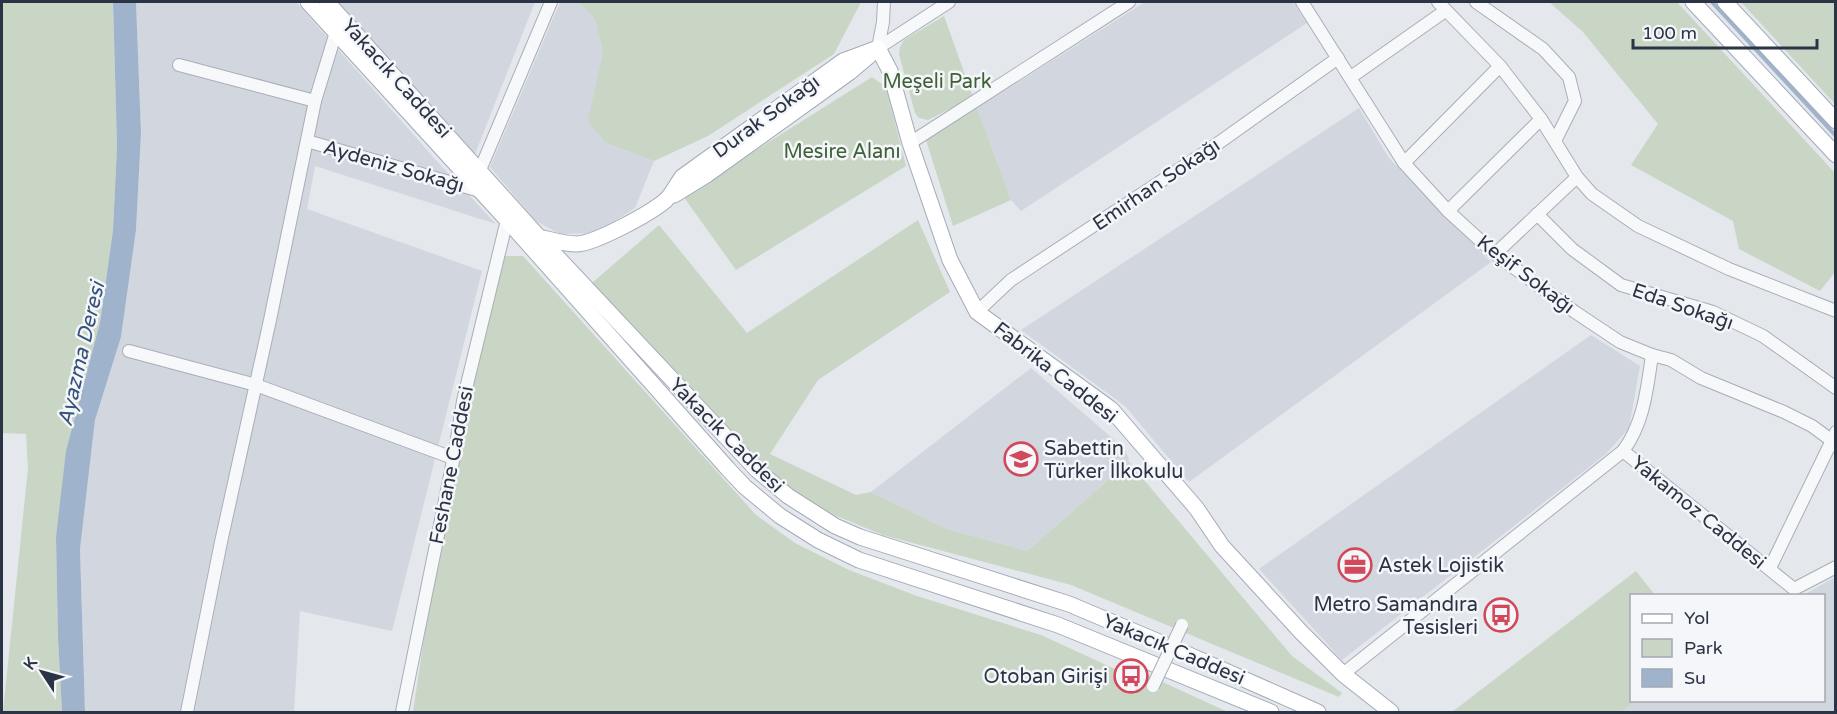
<svg xmlns="http://www.w3.org/2000/svg" width="1837" height="714" font-family="'Varela Round',sans-serif">
<style>
.built{fill:#d2d6de}
.green{fill:#c9d6c5}
.water{fill:#9fb4cc}
.lines{fill:none;stroke-linecap:round;stroke-linejoin:round}
.stream{stroke:#9fb4cc;stroke-width:4}
.minor-casing{stroke:#a9aeb7;stroke-width:14}
.major-casing{stroke:#a3abb8;stroke-width:17}
.minor{stroke:#f7f8fa;stroke-width:12}
.major{stroke:#fff;stroke-width:15}
.minor-bridge-casing{stroke:#a9aeb7;stroke-width:14;stroke-linecap:butt}
.minor-bridge{stroke:#f7f8fa;stroke-width:12}
.labels{text-anchor:middle;stroke-width:5;stroke-linejoin:round;paint-order:stroke}
.street-label{font-size:20px;fill:#2b3445;stroke:#f4f6f9}
.park-label{font-size:20px;fill:#3f6138;stroke:#f4f6f9}
.poi-label{font-size:20px;fill:#2b3445;stroke:#f4f6f9;text-anchor:start}
.water-label{font-size:21px;font-style:italic;fill:#34527a;stroke:#f4f6f9}
</style>
<rect width="100%" height="100%" fill="#e4e7ec"/>
<g class="built">
<polygon points="136,2 296,2 435,159 496,224 315,166 307,209 482,271 392,631 300,611 294,712 85,712 80,549 95,420 121,337 136,230 141,133"/>
<polygon points="337,2 535,2 475,154"/>
<polygon points="560,2 578,2 595,19 603,53 599,79 606,143 654,161 635,208 596,233 560,234 536,221 490,167"/>
<polygon points="1145,2 1293,2 1307,23 1021,211 1011,200 977,108"/>
<polygon points="1359,108 1389,158 1491,262 1189,482 1125,406 1021,330"/>
<polygon points="1591,335 1640,366 1629,428 1606,454 1342,660 1259,569"/>
<polygon points="1031,368 1111,437 1123,448 1128,456 1129,462 1027,551 947,529 871,492"/>
<polygon points="1835,577 1835,712 1621,712 1636,701 1824,700 1824,596 1804,595"/>
</g>
<g class="green">
<polygon points="2,2 113,2 117,147 113,230 100,323 56,537 58,638 62,712 3,712 28,468 26,434 2,433"/>
<polygon points="578,2 861,2 834,54 708,136 654,161 606,143 588,121 603,53 595,19"/>
<polygon points="1549,2 1677,2 1835,173 1835,272 1820,291 1739,249 1733,221 1631,165 1658,124 1583,32"/>
<polygon points="1741,2 1835,2 1835,104"/>
<polygon points="944,16 973,97 928,120 919,118 915,113 899,54 900,47 904,40"/>
<polygon points="872,77 886,87 906,166 736,270 683,196"/>
<polygon points="977,108 1011,200 953,226 926,140"/>
<polygon points="918,220 950,292 818,380 770,454 856,495 871,492 947,529 1027,551 1129,462 1292,656 1342,693 1339,697 1071,585 883,535 822,510 775,477 592,283 659,225 747,333"/>
<polygon points="503,256 523,256 756,515 795,543 849,570 917,596 1041,635 1128,675 1145,674 1228,712 413,712 444,503"/>
<polygon points="1636,571 1655,595 1632,596 1632,700 1636,701 1621,712 1452,712"/>
</g>
<polygon class="water" points="113,2 136,2 141,133 136,230 121,337 95,420 80,549 85,712 62,712 58,638 56,537 66,451 100,323 113,230 117,147"/>
<g class="lines">
<polyline class="stream" points="1712,2 1836,136"/>
<g class="minor-casing">
<g id="minor">
<polyline points="1302,2 1404,163 1448,211 1495,254 1575,312 1620,342 1652,355 1671,360 1701,378 1784,412 1812,426 1831,440 1836,446"/>
<polyline points="1438,2 1500,66 1541,119 1577,177 1592,194 1638,226 1729,269 1836,311"/>
<polyline points="1476,2 1543,49 1569,77 1575,101 1555,141"/>
<polyline points="878,48 949,2"/>
<polyline points="878,48 883,22 884,2"/>
<polyline points="179,65 315,101"/>
<polyline points="1351,77 1445,11"/>
<polyline points="307,141 480,191"/>
<polyline points="910,143 1129,2"/>
<polyline points="1404,163 1500,66"/>
<polyline points="480,170 551,2"/>
<polyline points="1448,211 1541,119"/>
<polyline points="1537,214 1572,249 1621,285 1713,312 1763,336 1836,388"/>
<polyline points="1495,254 1577,177"/>
<polyline points="977,312 1011,280 1210,149 1338,58"/>
<polyline points="129,351 256,385 453,458"/>
<polyline points="1623,451 1794,589 1836,567"/>
<polyline points="1770,568 1836,432"/>
<path d="M1343,674L1623,451C1644,423 1647,389 1652,355"/>
<polyline points="187,712 221,542 270,320 315,101 336,32"/>
<polyline points="402,712 455,451 463,401 507,220"/>
</g>
</g>
<g class="major-casing">
<g id="major">
<polyline points="308,2 507,220 728,469 745,487 780,516 818,540 859,560 1058,625 1271,712"/>
<polyline points="327,2 547,246 757,470 788,496 835,526 860,537 1069,604 1171,647 1318,712"/>
<polyline points="1693,2 1836,155"/>
<polyline points="1725,2 1836,121"/>
<polyline points="878,48 890,71 910,143 950,260 977,312 1111,409 1197,509 1222,546 1301,632 1343,674 1391,712"/>
<polyline points="674,195 708,174 850,72 869,56"/>
<path d="M539,237C552,240 564,244 577,244C596,243 651,213 666,200C672,194 677,184 682,177L843,61L878,48"/>
</g>
</g>
<use href="#minor" class="minor"/>
<use href="#major" class="major"/>
<g class="minor-bridge-casing">
<polyline id="minor-bridge" points="1153,686 1182,625"/>
</g>
<use href="#minor-bridge" class="minor-bridge"/>
</g>
<defs>
<g id="school-ring" transform="scale(1.725)"><circle r="9.5" fill="#f4f6f9" stroke="#d1495b" stroke-width="1.5"/><path d="M0-5L7-2L0 1L-7-2ZM-4 1L0 2.5L4 1V4Q0 6-4 4Z" fill="#d1495b"/></g>
<g id="office-ring" transform="scale(1.725)"><circle r="9.5" fill="#f4f6f9" stroke="#d1495b" stroke-width="1.5"/><path d="M-6-3h4V-5.5h4V-3h4V5H-6ZM-1-4.5V-3h2v-1.5ZM-6 0V1H6V0Z" fill="#d1495b"/></g>
<g id="bus-ring" transform="scale(1.725)"><circle r="9.5" fill="#f4f6f9" stroke="#d1495b" stroke-width="1.5"/><path d="M-5-6H5V4H4V6H2V4H-2V6H-4V4H-5ZM-3.5-4V0h7V-4ZM-3.5 1.2v1.5H-2V1.2ZM2 1.2v1.5H3.5V1.2Z" fill="#d1495b"/></g>
</defs>
<g fill-rule="evenodd">
<use href="#school-ring" x="1021" y="459"/>
<use href="#office-ring" x="1355" y="565"/>
<use href="#bus-ring" x="1501" y="615"/>
<use href="#bus-ring" x="1131" y="676"/>
</g>
<g class="labels">
<g class="street-label">
<text transform="translate(397 78) rotate(48)" y="7">Yakacık Caddesi</text>
<text transform="translate(766 116) rotate(-36)" y="7">Durak Sokağı</text>
<text transform="translate(394 166) rotate(16)" y="7">Aydeniz Sokağı</text>
<text transform="translate(1156 184) rotate(-34)" y="7">Emirhan Sokağı</text>
<text transform="translate(1526 274) rotate(37)" y="7">Keşif Sokağı</text>
<text transform="translate(1683 306) rotate(19)" y="7">Eda Sokağı</text>
<text transform="translate(1056 372) rotate(38)" y="7">Fabrika Caddesi</text>
<text transform="translate(727 435) rotate(45)" y="7">Yakacık Caddesi</text>
<text transform="translate(451 465) rotate(-79)" y="7">Feshane Caddesi</text>
<text transform="translate(1699 512) rotate(39)" y="7">Yakamoz Caddesi</text>
<text transform="translate(1174 649) rotate(23)" y="7">Yakacık Caddesi</text>
</g>
<g class="park-label">
<text x="937" y="88">Meşeli Park</text>
<text x="842" y="158">Mesire Alanı</text>
</g>
<g class="poi-label">
<text x="1044" y="455">Sabettin<tspan x="1044" dy="23">Türker İlkokulu</tspan></text>
<text x="1378" y="572">Astek Lojistik</text>
<text x="1478" y="611" text-anchor="end">Metro Samandıra<tspan x="1478" dy="23">Tesisleri</tspan></text>
<text x="1108" y="683" text-anchor="end">Otoban Girişi</text>
</g>
<g class="water-label">
<text transform="translate(81 354) rotate(-77)" y="7">Ayazma Deresi</text>
</g>
</g>
<rect width="1837" height="714" fill="none" stroke="#2b3445" stroke-width="6"/>
<rect x="1630" y="594" width="195" height="108" fill="#f4f6f9" stroke="#a4a8b1" stroke-width="1.5"/>
<rect x="1642" y="614" width="30" height="9" fill="#ffffff" stroke="#a4a8b1" stroke-width="1.5"/>
<text x="1684" y="624" font-size="18" fill="#2b3445">Yol</text>
<rect x="1642" y="639" width="30" height="18" fill="#c9d6c5" stroke="#a4a8b1" stroke-width="1.5"/>
<text x="1684" y="654" font-size="18" fill="#2b3445">Park</text>
<rect x="1642" y="669" width="30" height="18" fill="#9fb4cc" stroke="#a4a8b1" stroke-width="1.5"/>
<text x="1684" y="684" font-size="18" fill="#2b3445">Su</text>
<g transform="translate(42 672) rotate(306)" stroke="#f4f6f9" stroke-width="4.5" paint-order="stroke">
<path d="M0-4.5L10 22L0 15L-10 22Z" fill="#2b3445"/>
<text y="-9" font-size="16" font-weight="bold" text-anchor="middle" fill="#2b3445">K</text>
</g>
<path d="M1633 39v9h184v-9" fill="none" stroke="#2b3445" stroke-width="3"/>
<text x="1642" y="39" font-size="18" fill="#2b3445" stroke="#f4f6f9" stroke-width="4.5" paint-order="stroke">100 m</text>
</svg>
